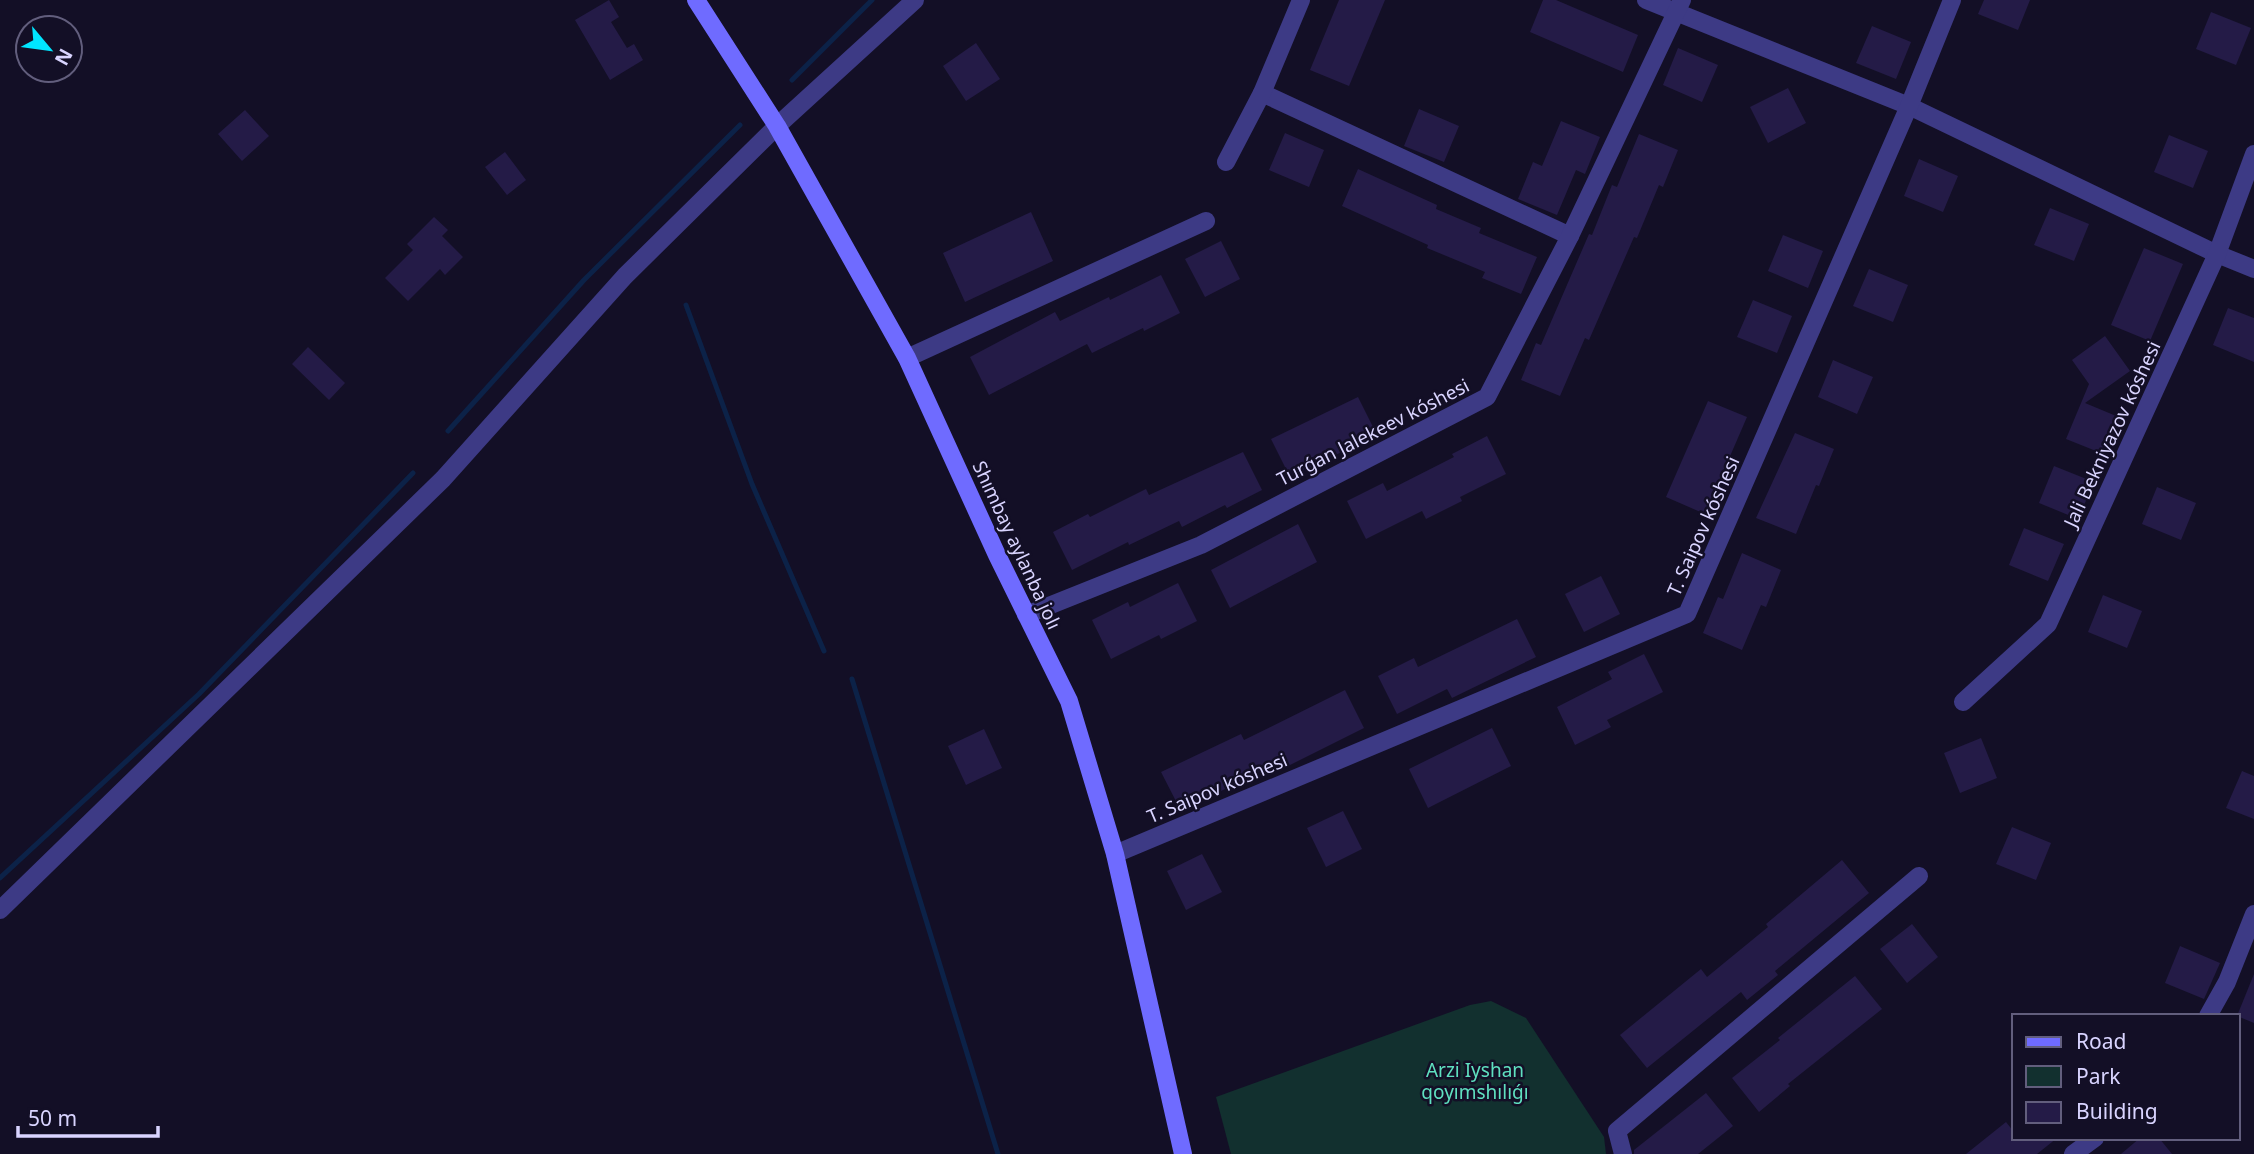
<svg xmlns="http://www.w3.org/2000/svg" width="2254" height="1154" font-family="'Noto Sans',sans-serif">
<style>
.green{fill:#12302f}
.lines{fill:none;stroke-linecap:round;stroke-linejoin:round}
.stream{stroke:#0c2248;stroke-width:5}
.building{fill:#241b47}
.minor{stroke:#3d3a85;stroke-width:18}
.tertiary{stroke:#3d3a85;stroke-width:18}
.secondary{stroke:#6f6bff;stroke-width:18}
.labels{text-anchor:middle;stroke-width:5;stroke-linejoin:round;paint-order:stroke}
.street-label{font-size:19px;fill:#d9d4ff;stroke:#130f26}
.park-label{font-size:19px;fill:#5fe0c0;stroke:#130f26}
</style>
<rect width="100%" height="100%" fill="#130f26"/>
<polygon class="green" points="1491,1001 1526,1018 1604,1137 1606,1154 1231,1154 1216,1097 1470,1005"/>
<g class="lines">
<g class="stream">
<polyline points="792,80 872,0"/>
<polyline points="686,305 752,484 824,651"/>
<polyline points="448,431 584,280 740,125"/>
<polyline points="852,679 998,1154"/>
<polyline points="0,878 199,694 413,473"/>
</g>
</g>
<g class="building">
<polygon points="609,0 619,17 611,22 627,48 634,44 643,60 610,80 575,20"/>
<polygon points="1339,0 1385,0 1349,86 1310,70"/>
<polygon points="1543,0 1556,0 1638,35 1623,72 1530,32"/>
<polygon points="1984,0 2030,0 2018,30 1978,14"/>
<polygon points="2211,12 2251,28 2236,65 2196,49"/>
<polygon points="1872,26 1911,42 1896,79 1856,63"/>
<polygon points="976,43 1000,79 966,101 943,66"/>
<polygon points="1678,48 1718,65 1702,102 1663,85"/>
<polygon points="1788,88 1806,123 1768,143 1750,107"/>
<polygon points="1419,109 1459,126 1444,162 1404,146"/>
<polygon points="245,110 269,136 242,161 218,134"/>
<polygon points="1561,121 1600,137 1585,174 1576,170 1557,215 1518,199 1533,162 1542,166"/>
<polygon points="1285,133 1324,150 1309,187 1269,170"/>
<polygon points="1639,134 1678,150 1663,187 1659,185 1637,238 1634,237 1589,340 1585,338 1560,396 1521,380 1536,343 1541,345 1589,234 1592,235 1612,185 1617,187"/>
<polygon points="2169,135 2208,151 2193,188 2154,172"/>
<polygon points="505,152 526,180 507,195 485,167"/>
<polygon points="1919,159 1958,176 1943,212 1904,196"/>
<polygon points="1358,169 1437,205 1436,209 1481,228 1479,233 1537,257 1521,294 1482,278 1485,272 1427,248 1428,245 1342,206"/>
<polygon points="2050,208 2089,224 2074,261 2034,245"/>
<polygon points="1031,212 1053,261 965,302 943,253"/>
<polygon points="434,217 448,230 442,236 463,257 445,275 440,269 408,301 385,278 413,250 407,244"/>
<polygon points="1783,235 1823,251 1808,288 1768,271"/>
<polygon points="1221,241 1240,279 1205,297 1185,259"/>
<polygon points="2144,248 2183,264 2150,341 2111,325"/>
<polygon points="1869,269 1908,285 1893,322 1853,306"/>
<polygon points="1161,275 1180,313 1144,331 1143,328 1092,353 1087,344 989,395 970,357 1055,312 1060,321 1109,297 1110,300"/>
<polygon points="1753,300 1792,316 1777,353 1737,337"/>
<polygon points="2228,308 2254,318 2254,362 2213,345"/>
<polygon points="2105,336 2130,371 2085,403 2121,418 2106,455 2066,439 2089,384 2072,360"/>
<polygon points="308,347 345,383 329,400 292,364"/>
<polygon points="1833,360 1873,377 1857,414 1818,397"/>
<polygon points="1358,397 1377,435 1290,477 1271,439"/>
<polygon points="1708,401 1747,417 1705,514 1666,497"/>
<polygon points="1795,433 1834,449 1819,486 1816,485 1796,534 1756,518"/>
<polygon points="1487,436 1506,474 1460,497 1462,501 1426,519 1422,511 1366,539 1347,501 1383,483 1387,491 1454,457 1452,454"/>
<polygon points="1243,452 1262,490 1227,508 1225,505 1182,527 1179,521 1129,545 1128,542 1072,570 1053,532 1088,514 1090,517 1146,489 1149,495"/>
<polygon points="2054,466 2094,482 2078,519 2039,503"/>
<polygon points="2157,487 2196,503 2181,540 2142,524"/>
<polygon points="1298,524 1317,562 1230,608 1211,570"/>
<polygon points="2024,528 2064,544 2048,581 2009,565"/>
<polygon points="1742,553 1781,570 1766,607 1761,605 1742,650 1703,633 1718,597 1723,599"/>
<polygon points="1601,576 1620,614 1584,632 1565,594"/>
<polygon points="1178,583 1197,621 1161,639 1159,635 1111,659 1092,620 1128,602 1130,607"/>
<polygon points="2103,595 2142,611 2127,648 2088,632"/>
<polygon points="1517,619 1536,657 1452,698 1447,689 1397,714 1378,676 1414,658 1418,667"/>
<polygon points="1644,654 1663,692 1607,720 1611,727 1575,745 1557,707 1612,679 1608,672"/>
<polygon points="1345,690 1364,728 1280,770 1277,763 1181,811 1161,772 1241,734 1244,740"/>
<polygon points="1492,728 1511,766 1428,808 1409,769"/>
<polygon points="984,729 1002,768 966,785 948,746"/>
<polygon points="1981,738 1997,778 1960,793 1944,753"/>
<polygon points="2242,771 2254,776 2254,819 2226,808"/>
<polygon points="1343,811 1362,849 1326,867 1307,828"/>
<polygon points="2012,827 2051,843 2036,880 1996,864"/>
<polygon points="1202,854 1222,892 1186,910 1167,871"/>
<polygon points="1842,860 1869,893 1775,971 1778,975 1747,1000 1741,992 1647,1068 1620,1035 1701,969 1707,977 1768,927 1766,924"/>
<polygon points="1912,924 1938,957 1907,983 1880,949"/>
<polygon points="2180,946 2220,963 2204,999 2165,983"/>
<polygon points="2254,974 2254,1023 2237,1016"/>
<polygon points="1855,976 1882,1009 1788,1084 1790,1086 1759,1112 1732,1078 1780,1040 1778,1038"/>
<polygon points="1706,1093 1733,1126 1698,1154 1634,1154 1634,1150"/>
<polygon points="2006,1122 2014,1132 2014,1138 2057,1138 2037,1154 1966,1154"/>
<polygon points="2140,1138 2159,1138 2172,1154 2121,1154"/>
</g>
<g class="lines">
<g class="minor">
<polyline points="1646,0 1909,106 2217,254 2254,269"/>
<polyline points="1262,93 1570,236"/>
<polyline points="1226,162 1262,93 1301,0"/>
<polyline points="907,358 1206,221"/>
<polyline points="1026,615 1201,545 1487,397 1570,236 1682,0"/>
<polyline points="1963,702 2048,624 2217,254 2254,154"/>
<polyline points="1115,854 1687,614 1909,106 1952,0"/>
<polyline points="0,910 443,479 625,276 777,126"/>
<polyline points="2208,1016 2227,982 2254,914"/>
<polyline points="1623,1154 1617,1131 1919,876"/>
<polyline points="2073,1154 2095,1138"/>
</g>
<polyline class="tertiary" points="777,126 915,0"/>
<polyline class="secondary" points="696,0 777,126 907,358 997,555 1069,701 1115,854 1183,1154"/>
</g>
<g class="labels">
<g class="street-label">
<text transform="translate(1373 432) rotate(-27)" y="7">Turǵan Jalekeev kóshesi</text>
<text transform="translate(2112 434) rotate(-65)" y="7">Jali Bekniyazov kóshesi</text>
<text transform="translate(1703 526) rotate(-66)" y="7">T. Saipov kóshesi</text>
<text transform="translate(1017 545) rotate(65)" y="7">Shımbay aylanba jolı</text>
<text transform="translate(1217 788) rotate(-23)" y="7">T. Saipov kóshesi</text>
</g>
<g class="park-label">
<text x="1475" y="1077">Arzi Iyshan<tspan x="1475" dy="22">qoyımshılıǵı</tspan></text>
</g>
</g>
<rect x="2012" y="1014" width="228" height="126" fill="#130f26" stroke="#625e7d" stroke-width="2"/>
<rect x="2026" y="1037" width="35" height="10" fill="#6f6bff" stroke="#625e7d" stroke-width="2"/>
<text x="2076" y="1049" font-size="21" fill="#d9d4ff">Road</text>
<rect x="2026" y="1066" width="35" height="21" fill="#12302f" stroke="#625e7d" stroke-width="2"/>
<text x="2076" y="1084" font-size="21" fill="#d9d4ff">Park</text>
<rect x="2026" y="1102" width="35" height="21" fill="#241b47" stroke="#625e7d" stroke-width="2"/>
<text x="2076" y="1119" font-size="21" fill="#d9d4ff">Building</text>
<g transform="translate(49 49) rotate(119)"><circle r="33" fill="#130f26" stroke="#625e7d" stroke-width="2"/>
<path d="M0-5L12 26L0 18L-12 26Z" fill="#00e5ff"/>
<text y="-10" font-size="19" font-weight="bold" text-anchor="middle" fill="#d9d4ff">N</text>
</g>
<path d="M18 1126v10h140v-10" fill="none" stroke="#d9d4ff" stroke-width="3.5"/>
<text x="28" y="1126" font-size="21" fill="#d9d4ff" stroke="#130f26" stroke-width="5" paint-order="stroke">50 m</text>
</svg>
